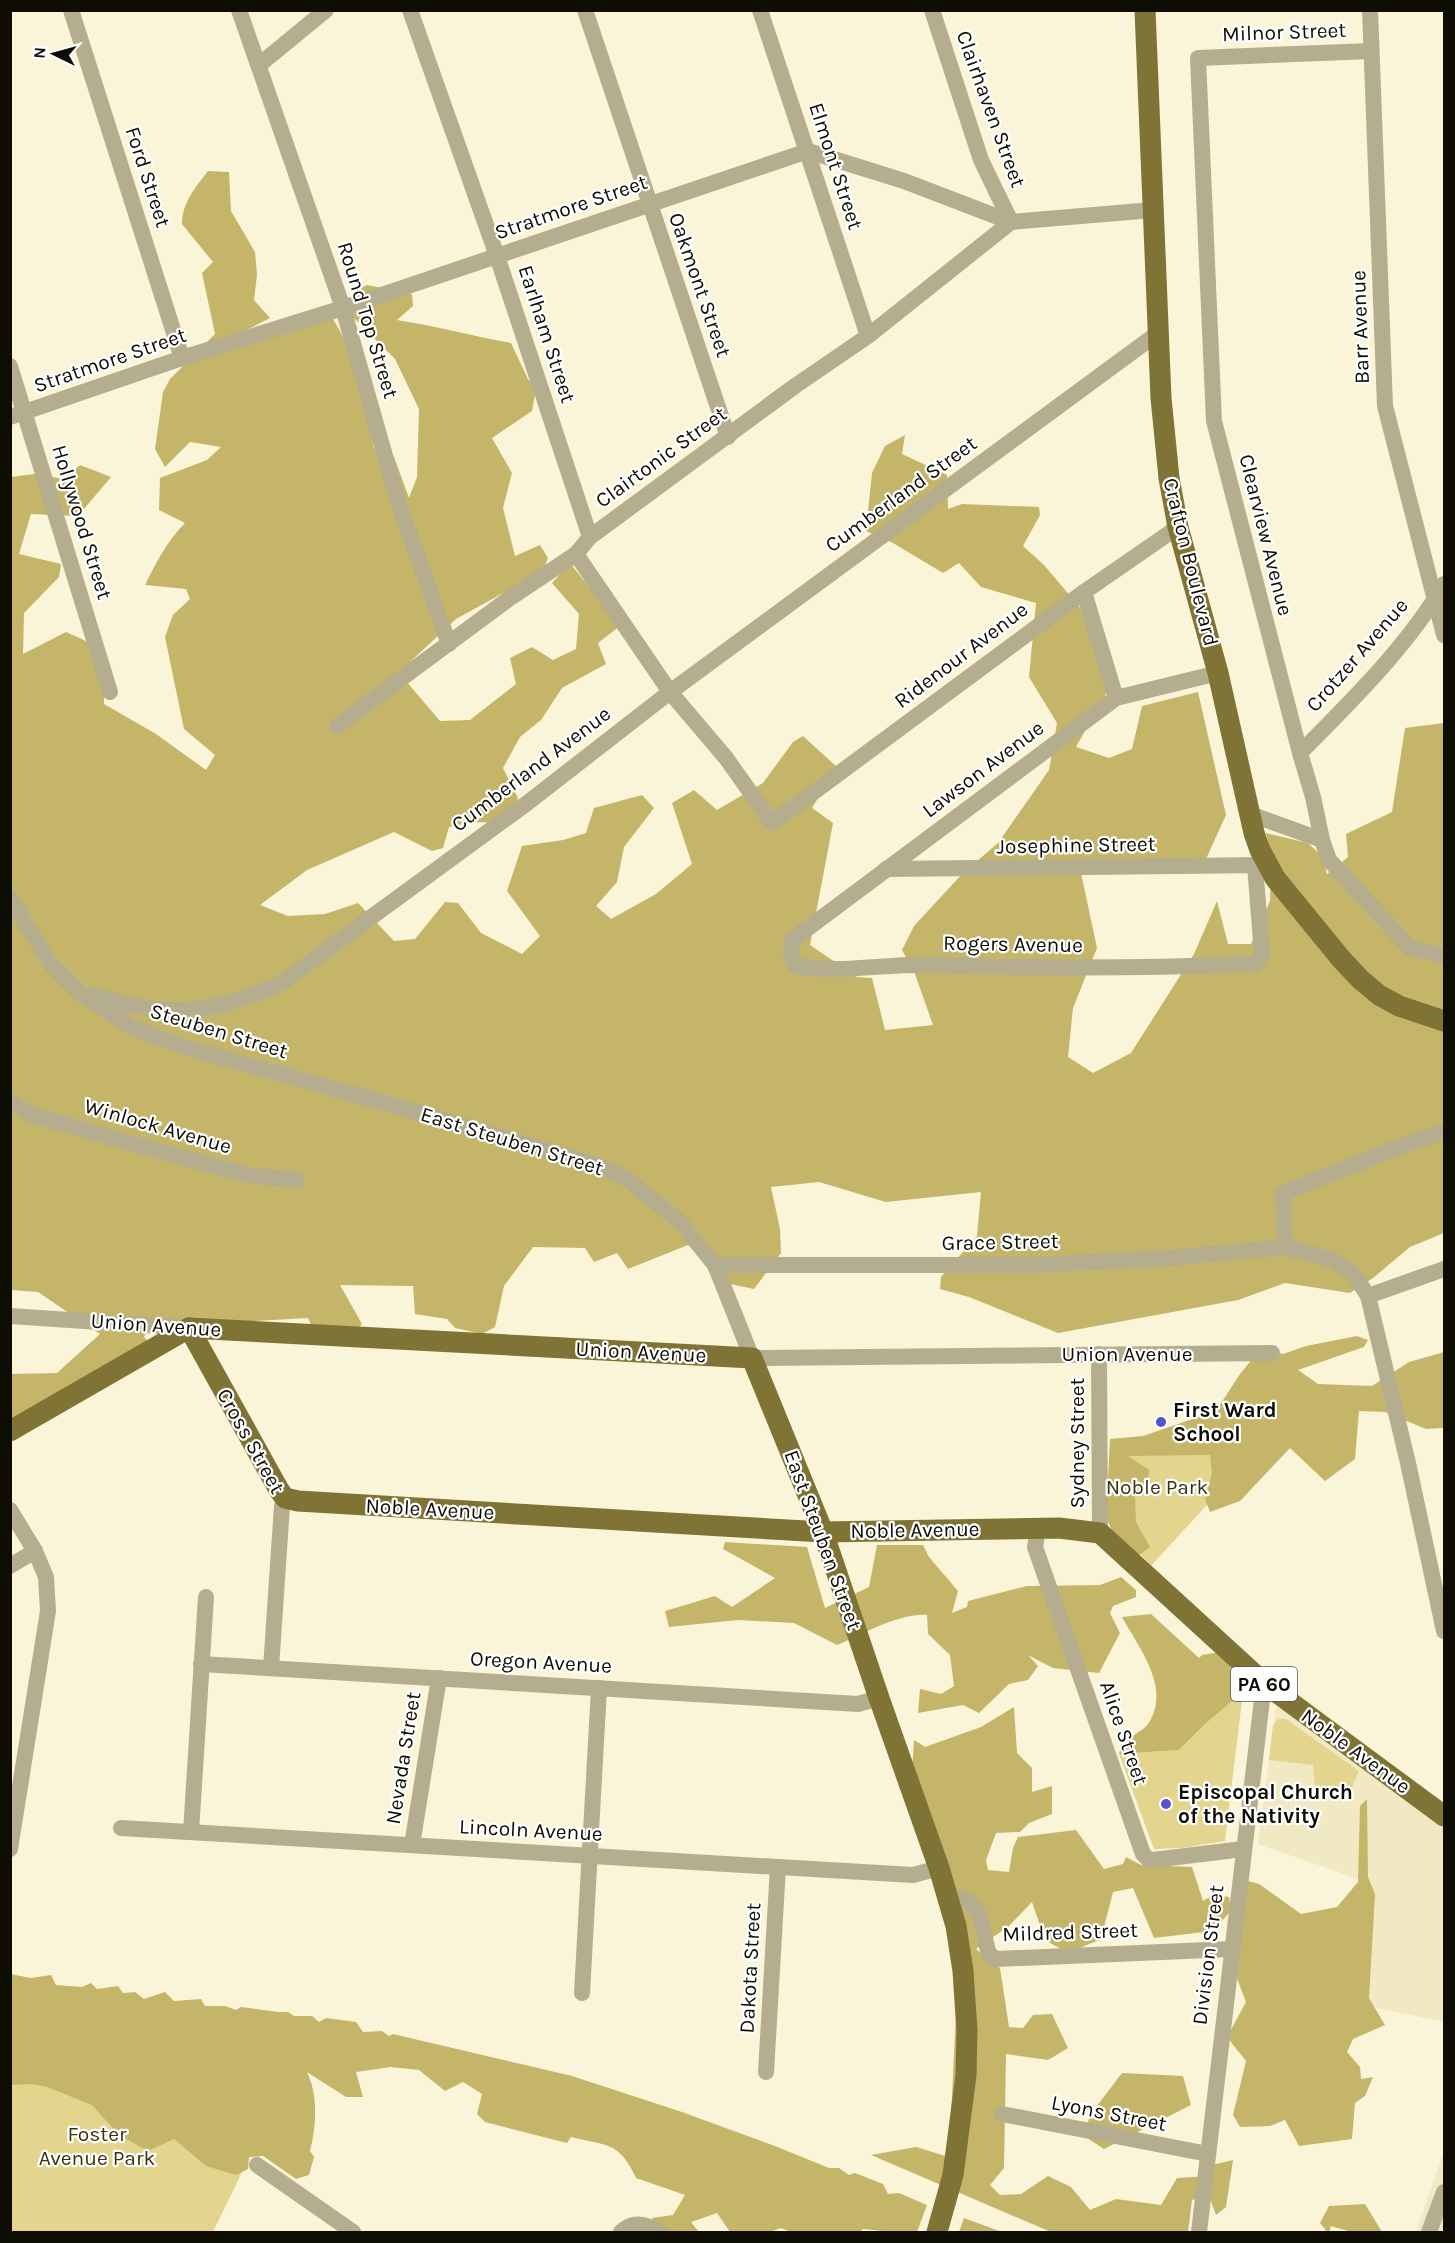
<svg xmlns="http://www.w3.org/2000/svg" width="1455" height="2243" font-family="Karla,sans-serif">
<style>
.built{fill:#f0e9c4}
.green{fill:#e3d58e}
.forest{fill:#c4b569}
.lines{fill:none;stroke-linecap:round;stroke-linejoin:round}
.minor{stroke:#b4ae8e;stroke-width:16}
.major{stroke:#7f7335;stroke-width:21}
.poi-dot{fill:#5453ca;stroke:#fff;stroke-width:2}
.labels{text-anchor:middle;stroke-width:4.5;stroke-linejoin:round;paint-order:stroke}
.shield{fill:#fff;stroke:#56564f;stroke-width:1.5}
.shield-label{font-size:20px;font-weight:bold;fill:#0e0d04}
.street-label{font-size:21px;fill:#0e0d04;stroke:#fff}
.poi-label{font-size:21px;font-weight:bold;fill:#0e0d04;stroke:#fff;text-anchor:start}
.park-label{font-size:21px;fill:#393210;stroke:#fff}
</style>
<rect width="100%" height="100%" fill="#faf5d8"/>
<g class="built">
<polygon points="1276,1706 1406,1779 1444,1807 1444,2022 1363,2005 1370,1883 1258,1844"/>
<polygon points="1444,2151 1444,2232 1416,2232"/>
</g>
<g class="green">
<polygon points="1110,1439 1226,1442 1217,1494 1148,1569 1149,1563 1117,1531"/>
<polygon points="1243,1692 1225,1841 1182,1848 1154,1849 1119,1754 1179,1750 1205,1724"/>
<polygon points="1278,1719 1286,1719 1359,1771 1348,1797 1315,1791 1313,1765 1269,1760 1273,1725"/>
<polygon points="10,2006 243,2170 213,2232 11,2232"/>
</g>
<g class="forest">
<path d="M208,171L229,172L231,211L255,252L257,275L254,300L270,318L247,330L254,344L291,317L327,309L340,331L383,425L373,446L378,454L394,457L409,498L417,477L419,409L395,359L353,317V292L367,285L412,294L413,306L397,320C436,326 472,336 511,343L528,379L536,388L532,411L492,438L512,473L503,508L515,556L540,545L548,558L543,571L456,619L411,661L400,674L440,721L470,720L516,684L510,658L532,647L553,660L576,649L579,614L552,583L570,563L620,626L598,643L606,664L562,688L541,720L520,737L503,768L518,798L508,823L471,822L449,827L443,848L432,851L394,832L307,870L260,905L288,916L325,914L358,903L394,941L415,939L445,902L458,903L481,933L522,954L540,936L507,891L522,846L563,840L586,833L594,808L642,795L654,808L624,847L617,882L596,906L611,919L656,894L692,864L672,803L694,790L717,810L763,783L793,742L803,736L837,767L812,808L833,823L810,945L857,977L872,978L885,1030L933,1025L915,974L902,950L914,926L962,874L998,843L1049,770L1057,723L1029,677L1036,603L981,587L959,563L943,573L893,543L866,531L872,473L885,446L905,435L902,454L947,475L948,509L962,504L1039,507L1040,515L1023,546L1044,565L1083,611L1108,690L1076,747L1109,758L1132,749L1142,706L1198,692L1226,815L1200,872L1081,873L1097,948L1073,1008L1068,1057L1093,1073L1131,1053L1194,954L1217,901L1228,944H1251L1270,901L1271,853L1266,833L1308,843L1323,857L1327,874L1348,857L1346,834L1392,812L1405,728L1444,723V1233L1410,1247L1373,1278L1350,1293L1285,1283L1238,1300L1058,1333L969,1297L940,1289L941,1277L977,1236L981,1192L886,1202L819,1182L771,1187L780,1229L781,1253L754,1289L730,1284L703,1239L628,1269L617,1253L594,1262L585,1248L533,1247L504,1286L495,1327L482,1334L455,1328L447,1319L415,1314L413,1286L340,1285L362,1324L344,1345L319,1342L308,1318L217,1323L153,1319L144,1337L149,1342L11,1440V1374L57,1373L100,1334L38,1292L11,1290V477L34,474L64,479L80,465L111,477L78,516L31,514L19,554L61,564L59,577L24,613L23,654L66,632L84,640L104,660V704L156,734L206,770L215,755L184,729L165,637L173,615L190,599L186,589L145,585C156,563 167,541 185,523L159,510L160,478L207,460L221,447L190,442L165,467L155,449L163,392L170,379L215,334L202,273L213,262L182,224C182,203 195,188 208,171Z"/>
<polygon points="1357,1336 1368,1340 1364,1347 1298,1370 1318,1384 1372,1386 1409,1362 1444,1352 1444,1428 1426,1429 1385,1412 1359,1411 1355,1459 1325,1481 1290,1448 1240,1501 1210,1512 1205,1499 1212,1473 1210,1455 1128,1456 1149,1470 1147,1492 1135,1496 1136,1522 1150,1547 1134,1559 1116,1540 1106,1517 1110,1439 1143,1436 1216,1411 1240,1374 1262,1347 1283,1354 1306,1346"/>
<path d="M725,1542L807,1547L825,1608L869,1587L877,1545H923L929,1557L958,1591L952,1613L967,1607L968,1601L1027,1586L1100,1585L1121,1577L1136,1590V1597L1113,1606L1110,1613L1120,1633L1099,1673L1053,1668L1028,1655L1038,1666L1028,1680L1009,1684L979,1713L963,1705L918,1713L920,1689L941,1694L954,1686L950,1655L928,1634L927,1615C901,1612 861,1635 837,1645L794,1623L738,1620L669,1627L665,1611L715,1596L732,1607L775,1578L723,1549Z"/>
<path d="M1151,1614L1199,1658L1202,1655L1220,1652L1244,1675L1243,1692L1205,1724L1179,1750L1119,1754C1124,1734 1141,1736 1150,1721C1170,1686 1139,1648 1122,1617Z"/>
<polygon points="1014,1707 1017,1753 1032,1768 1032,1792 1052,1786 1052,1814 1029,1823 1020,1832 996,1833 986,1860 988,1870 1009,1872 1013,1848 1018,1837 1076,1830 1104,1869 1123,1864 1126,1857 1141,1865 1192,1867 1203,1901 1213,1895 1229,1897 1231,1911 1212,1931 1154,1938 1133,1888 1113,1892 1101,1939 1068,1953 1045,1940 1032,1902 1009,1926 976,1949 1000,1968 1009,2027 1023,2028 1033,2015 1052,2014 1068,2048 1048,2060 1006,2054 1004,2168 990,2185 1000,2195 1021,2194 1048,2176 1071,2187 1090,2210 1116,2199 1161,2205 1177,2178 1210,2176 1212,2165 1233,2160 1226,2207 1216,2215 1209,2196 1192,2200 1188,2232 1051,2232 871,2155 916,2147 949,2157 957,1994 940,1889 912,1771 914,1740 925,1747 981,1727"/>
<polygon points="1367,1799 1368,1877 1375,1894 1369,1998 1385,2025 1353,2039 1347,2052 1360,2067 1361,2079 1373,2077 1365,2096 1355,2103 1352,2139 1299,2146 1285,2120 1270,2126 1240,2127 1233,2115 1246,2061 1227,2037 1246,2002 1233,1968 1248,1881 1259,1884 1301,1914 1337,1907 1358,1882 1360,1806"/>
<path d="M10,1974L31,1978L51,1975L56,1985L82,1987L91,1983L97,1989L118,1986L123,1993L135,1992L144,1999L165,1992L174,2001L201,1999L205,2006H225L236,2010L241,2007L278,2012H288L294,2016H312L319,2022L326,2018L356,2022L363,2032L382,2031L389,2036L393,2034L572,2076L682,2112L775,2146L829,2168H839L849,2175L855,2173L883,2184L888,2194L899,2193L927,2205L917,2232H892L863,2229L860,2232H791L781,2228L770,2232H730L717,2213L691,2222L699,2232H659L652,2218L673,2215L685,2195L636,2178C619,2141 607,2146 571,2137L567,2143L485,2122L477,2114L482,2094L463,2082L445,2091L419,2070L391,2067L356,2072L363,2097H346L307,2072C309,2077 312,2084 313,2090C317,2109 315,2132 310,2151L314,2157L309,2175L296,2179L263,2156L249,2157L248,2169L236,2175L206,2166L174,2139L148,2151L119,2135L92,2105L47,2087L33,2084L11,2085Z"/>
<polygon points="1122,2073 1183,2076 1191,2105 1104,2149 1084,2136 1090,2115"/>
<polygon points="1365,2204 1382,2232 1351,2232 1331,2226 1329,2232 1327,2232 1320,2223 1329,2206"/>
<polygon points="964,2218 1002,2232 959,2232"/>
</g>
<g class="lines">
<g class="minor">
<polyline points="71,10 182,358"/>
<polyline points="239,10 343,308 399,505 449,644"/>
<polyline points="410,10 497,256 590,537"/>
<polyline points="585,10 728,437"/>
<polyline points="760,10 868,336"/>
<polyline points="1370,10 1385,406 1444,635"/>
<polyline points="1371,51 1198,58 1214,421 1300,753 1313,797 1322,840 1329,860 1410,948 1444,956"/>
<polyline points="259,65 326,10"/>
<polyline points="10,366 110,692"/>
<polyline points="10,417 182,358 343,308 808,151 904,181 1011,222 1153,210"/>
<polyline points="576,554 670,692 726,758 772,823 1084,592 1178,527"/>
<polyline points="1084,592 1116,698"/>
<path d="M1218,673L1116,698L792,940L791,956L796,966C841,974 887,963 933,965C1041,969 1148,968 1256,964L1262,954L1255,865"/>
<polyline points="337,726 510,598 576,554 590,537 795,386 868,336 1011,222 981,160 932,10"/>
<path d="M1300,753C1351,701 1407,647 1444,584"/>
<polyline points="1250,814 1322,840"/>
<polyline points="886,869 1266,865"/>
<polyline points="10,898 50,963 80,993 133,1028 184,1047 399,1107 603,1167 628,1180 680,1222 715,1265 752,1358 1272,1353"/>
<path d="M90,995C113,1000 139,1008 163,1010C204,1013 243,1000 280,984L526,804L670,692L1158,333"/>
<polyline points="10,1102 32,1115 141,1146 247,1175 297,1180"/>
<polyline points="1444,1132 1407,1144 1283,1193 1285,1247 1330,1259 1353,1273 1368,1296 1408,1463 1444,1631"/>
<polyline points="715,1265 1034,1265 1171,1258 1285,1247"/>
<polyline points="1368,1296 1444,1269"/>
<polyline points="10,1316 189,1328"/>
<polyline points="1099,1354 1100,1533"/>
<polyline points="10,1510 35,1551 46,1577 48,1611 10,1849"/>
<polyline points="1038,1529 1035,1547 1143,1854 1149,1860 1153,1860 1243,1849"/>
<polyline points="10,1566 35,1551"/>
<polyline points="201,1664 858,1704 879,1698"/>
<polyline points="271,1668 282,1506 285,1498"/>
<polyline points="121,1828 913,1875 939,1868"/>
<polyline points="191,1832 206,1597"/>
<polyline points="412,1845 439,1678"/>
<path d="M949,1900L964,1899C985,1910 982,1933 989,1954L996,1959L1232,1949"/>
<polyline points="582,1993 599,1688"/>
<polyline points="766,2072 778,1867"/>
<polyline points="1002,2114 1208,2154"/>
<polyline points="257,2165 353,2232"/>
<path d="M621,2232C633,2220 647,2224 660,2232"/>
<polyline points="1199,2232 1264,1683"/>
<polyline points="1429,2232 1444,2192"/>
</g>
<g class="major">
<polyline points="1145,10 1161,398 1169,478 1178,527 1218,673 1254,833 1260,850 1275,878 1342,960 1361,980 1379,995 1399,1006 1444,1021"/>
<polyline points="189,1328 752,1358 823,1532 879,1698 939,1868 956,1926 963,1971 967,2031 966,2075 953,2175 937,2232"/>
<polyline points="189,1328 279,1490 285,1498 298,1501 823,1532 1059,1528 1100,1533 1264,1683 1444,1816"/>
<polyline points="10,1431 189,1328"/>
</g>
</g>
<g class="poi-dot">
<circle cx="1161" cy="1422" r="6"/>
<circle cx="1166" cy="1804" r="6"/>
</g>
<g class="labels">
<rect class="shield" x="1231" y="1667" width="66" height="34" rx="4.5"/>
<g class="shield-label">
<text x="1264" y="1691">PA 60</text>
</g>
<g class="street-label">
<text transform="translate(1284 32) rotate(-2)" y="7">Milnor Street</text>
<text transform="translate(991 109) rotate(70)" y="7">Clairhaven Street</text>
<text transform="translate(836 166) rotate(72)" y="7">Elmont Street</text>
<text transform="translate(148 177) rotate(72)" y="7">Ford Street</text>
<text transform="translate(571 207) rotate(-19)" y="7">Stratmore Street</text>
<text transform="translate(700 285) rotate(71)" y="7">Oakmont Street</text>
<text transform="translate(368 320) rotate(73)" y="7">Round Top Street</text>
<text transform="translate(1360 327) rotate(-92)" y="7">Barr Avenue</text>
<text transform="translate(547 334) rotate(72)" y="7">Earlham Street</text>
<text transform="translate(110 360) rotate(-19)" y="7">Stratmore Street</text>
<text transform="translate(661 457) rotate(-36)" y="7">Clairtonic Street</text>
<text transform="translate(901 494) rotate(-36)" y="7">Cumberland Street</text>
<text transform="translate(82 522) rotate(73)" y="7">Hollywood Street</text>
<text transform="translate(1266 535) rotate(76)" y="7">Clearview Avenue</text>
<text transform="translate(1191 562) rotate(76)" y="7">Crafton Boulevard</text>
<text transform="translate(961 655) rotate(-37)" y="7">Ridenour Avenue</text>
<text transform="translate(1357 655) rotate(-49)" y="7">Crotzer Avenue</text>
<text transform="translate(531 769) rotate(-37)" y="7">Cumberland Avenue</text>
<text transform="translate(983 769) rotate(-37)" y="7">Lawson Avenue</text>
<text transform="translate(1076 845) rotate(-1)" y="7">Josephine Street</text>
<text transform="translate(1013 944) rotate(1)" y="7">Rogers Avenue</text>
<text transform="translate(219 1031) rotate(17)" y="7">Steuben Street</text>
<text transform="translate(158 1126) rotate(16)" y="7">Winlock Avenue</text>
<text transform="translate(512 1141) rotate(17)" y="7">East Steuben Street</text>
<text transform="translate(1000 1242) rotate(-1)" y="7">Grace Street</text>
<text transform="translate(156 1325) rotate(4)" y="7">Union Avenue</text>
<text transform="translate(641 1352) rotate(3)" y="7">Union Avenue</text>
<text x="1127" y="1361">Union Avenue</text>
<text transform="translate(251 1441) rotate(61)" y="7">Cross Street</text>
<text transform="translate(1077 1443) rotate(-90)" y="7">Sydney Street</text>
<text transform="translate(430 1509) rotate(3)" y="7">Noble Avenue</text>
<text transform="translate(915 1530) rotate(-1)" y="7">Noble Avenue</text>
<text transform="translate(823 1540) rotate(70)" y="7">East Steuben Street</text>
<text transform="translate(541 1662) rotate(3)" y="7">Oregon Avenue</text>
<text transform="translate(1124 1733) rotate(71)" y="7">Alice Street</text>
<text transform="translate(1356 1751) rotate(36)" y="7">Noble Avenue</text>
<text transform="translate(403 1758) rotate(-81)" y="7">Nevada Street</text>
<text transform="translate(531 1830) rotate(3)" y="7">Lincoln Avenue</text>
<text transform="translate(1070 1932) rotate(-2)" y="7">Mildred Street</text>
<text transform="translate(1208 1955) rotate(-83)" y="7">Division Street</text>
<text transform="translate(750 1968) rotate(-87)" y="7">Dakota Street</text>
<text transform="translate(1109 2113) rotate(11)" y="7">Lyons Street</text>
</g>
<g class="poi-label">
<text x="1173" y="1417">First Ward<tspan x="1173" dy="24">School</tspan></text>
<text x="1178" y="1799">Episcopal Church<tspan x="1178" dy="24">of the Nativity</tspan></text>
</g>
<g class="park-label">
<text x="1157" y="1494">Noble Park</text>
<text x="97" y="2141">Foster<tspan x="97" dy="24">Avenue Park</tspan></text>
</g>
</g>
<rect width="1455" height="2243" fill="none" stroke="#0e0d04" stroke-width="24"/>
<g transform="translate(54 54) rotate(275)" stroke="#ffffff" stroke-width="4.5" paint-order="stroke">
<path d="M0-4.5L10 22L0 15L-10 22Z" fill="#0e0d04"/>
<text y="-9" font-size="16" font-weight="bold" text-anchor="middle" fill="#0e0d04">N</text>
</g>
</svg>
